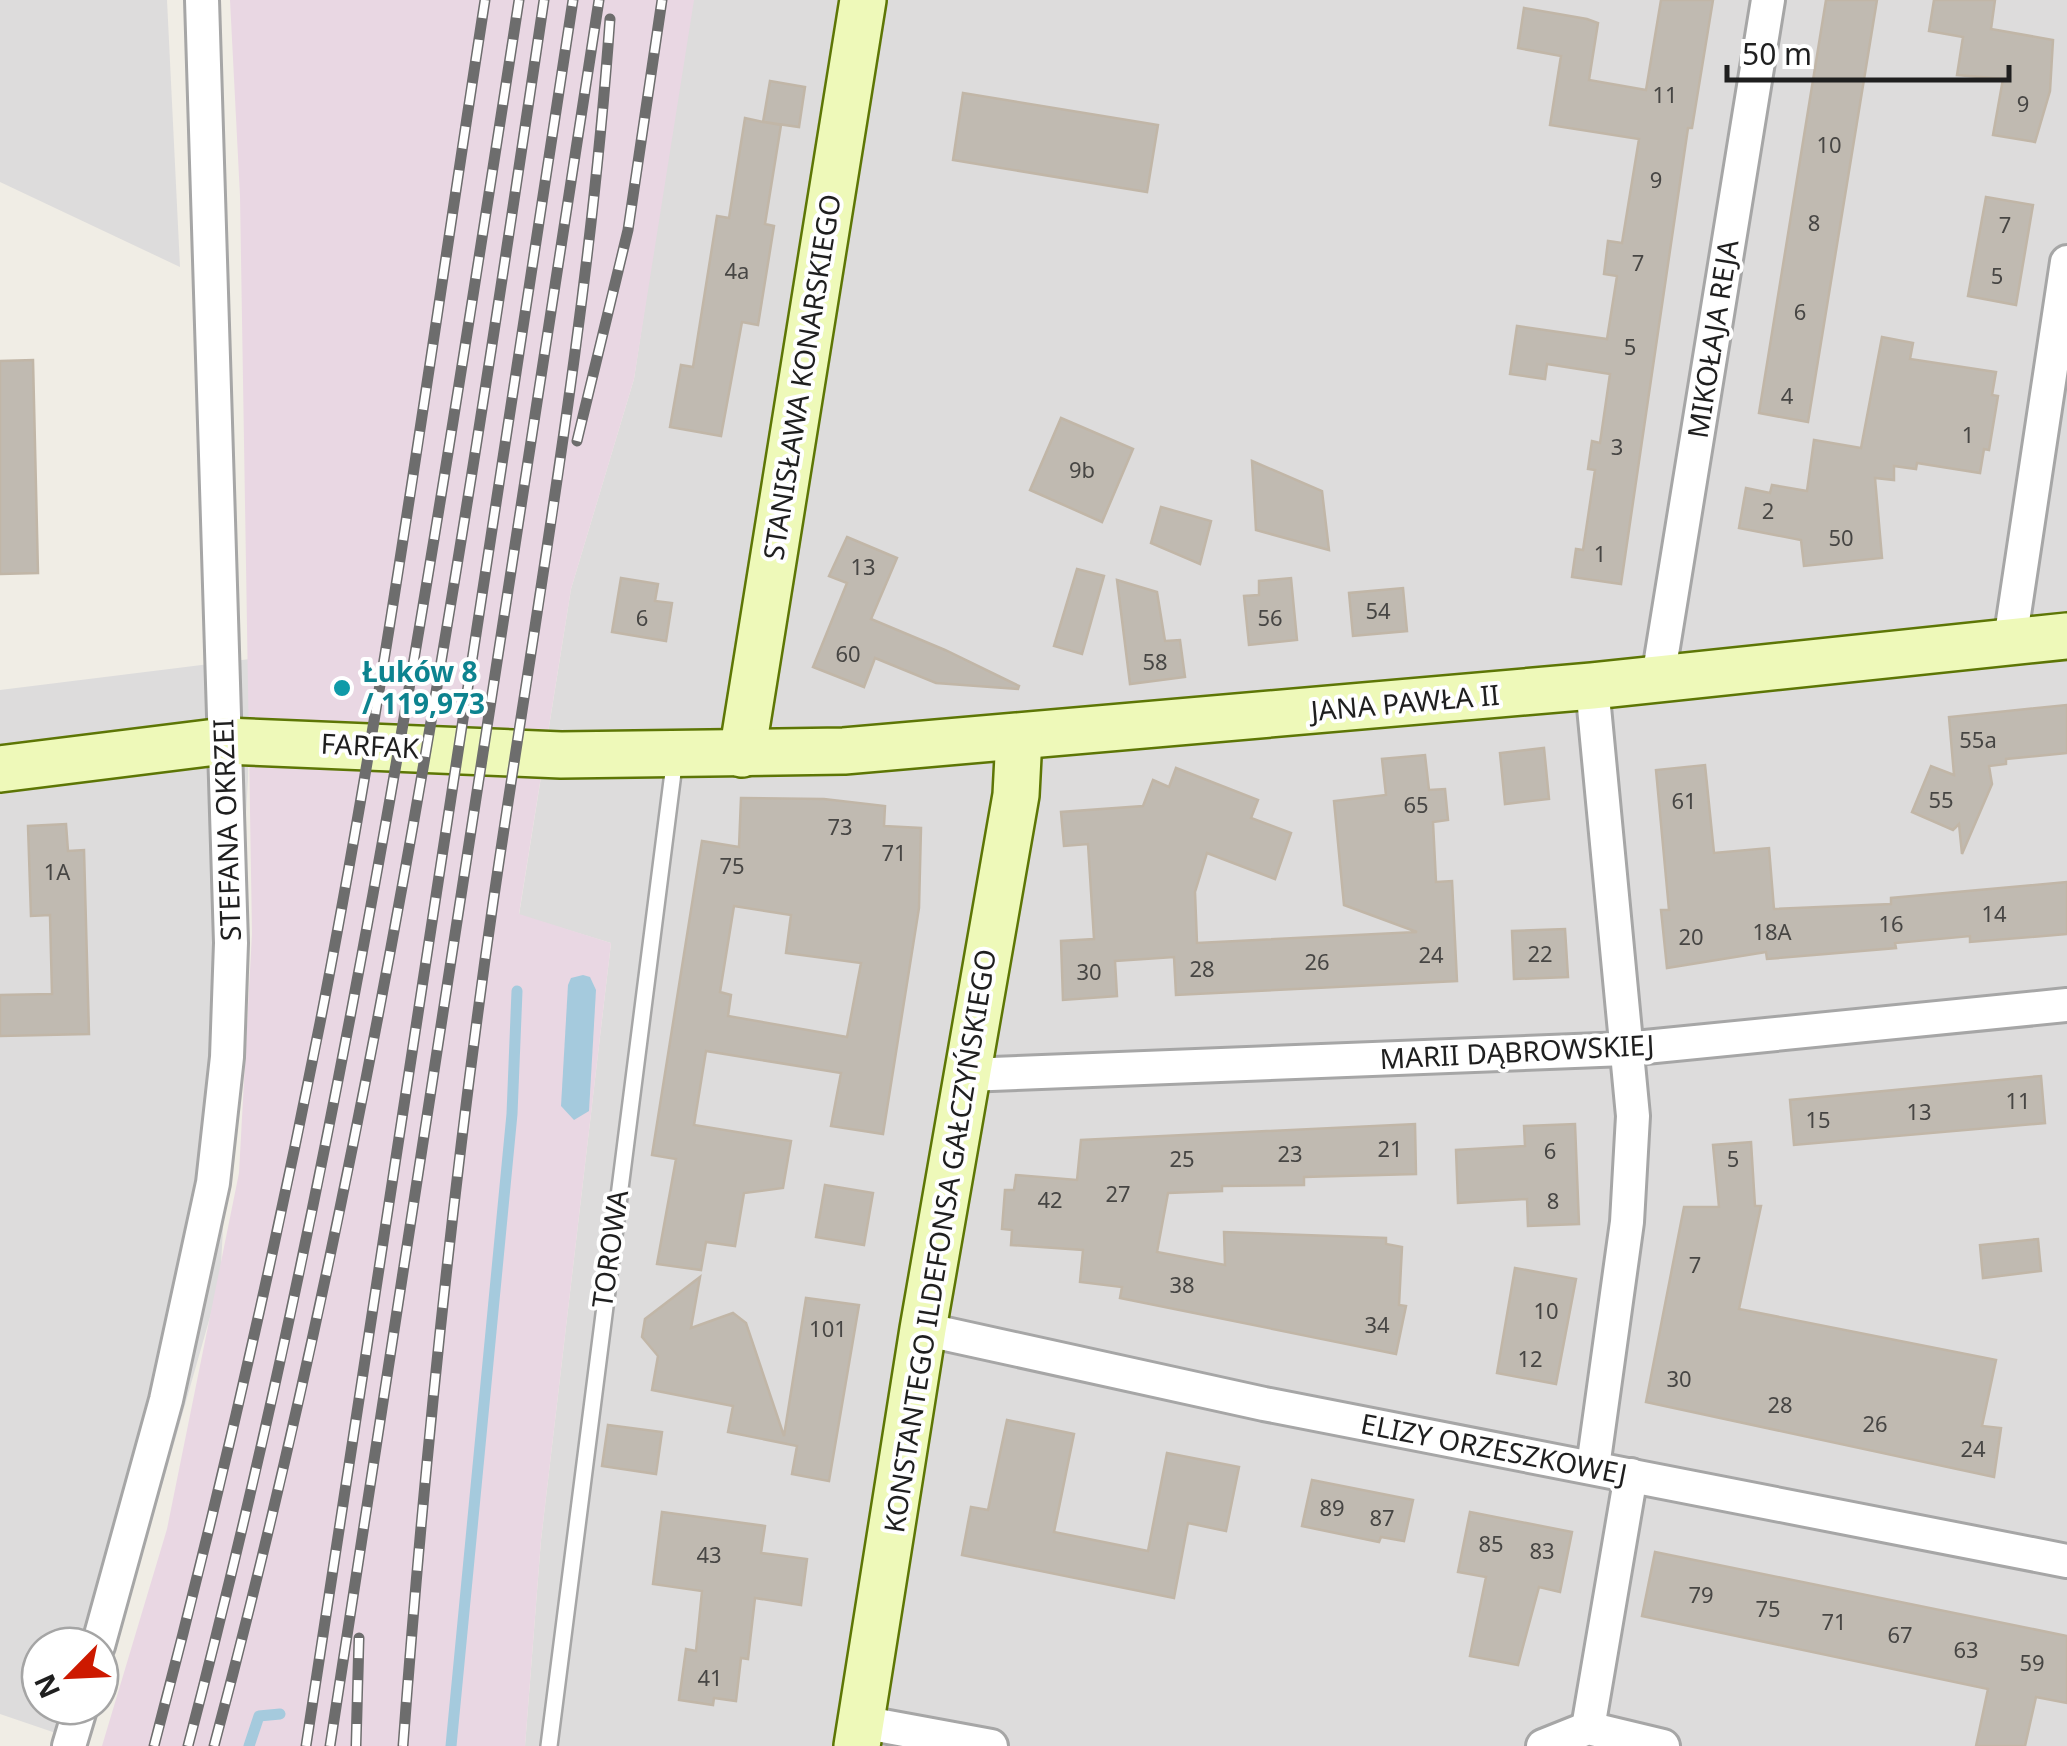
<svg xmlns="http://www.w3.org/2000/svg" width="2067" height="1746" font-family="'Noto Sans',sans-serif">
<style>
.residential{fill:#dddcdc}
.industrial{fill:#e9d7e3}
.water{fill:#a5cadd}
.lines{fill:none;stroke-linecap:round;stroke-linejoin:round}
.stream{stroke:#a5cadd;stroke-width:11}
.building{fill:#c0bab1;stroke:#c1b6a7;stroke-width:2.5;fill-rule:evenodd}
.lane-casing{stroke:#a6a6a6;stroke-width:20}
.street-casing{stroke:#a6a6a6;stroke-width:38}
.secondary-casing{stroke:#5d7605;stroke-width:50}
.lane{stroke:#fff;stroke-width:15}
.street{stroke:#fff;stroke-width:32}
.secondary{stroke:#eef9b9;stroke-width:45}
.rail-casing{stroke:#6d6d6d;stroke-width:11}
.rail{stroke:#fff;stroke-width:8;stroke-dasharray:22;stroke-linecap:butt}
.culture-dot{fill:#0f9aa8;stroke:#fff;stroke-width:4}
.labels{text-anchor:middle;stroke-width:8;stroke-linejoin:round;paint-order:stroke}
.number-label{font-size:22px;fill:#474644}
.street-label{font-size:28px;fill:#1f1f1f;stroke:#fff}
.culture-label{font-size:28px;font-weight:bold;fill:#0d838f;stroke:#fff;text-anchor:start}
</style>
<rect width="100%" height="100%" fill="#f0ede5"/>
<g class="residential">
<polygon points="0,0 167,0 180,267 0,182"/>
<polygon points="691,0 2067,0 2067,1746 525,1746 541,1540 611,943 519,915 571,589 634,379"/>
<polygon points="250,659 248,779 220,1282 100,1703 100,1646 40,1646 40,1706 99,1706 88,1744 0,1714 0,690"/>
</g>
<polygon class="industrial" points="230,0 694,0 634,379 571,589 519,914 611,943 541,1540 525,1746 102,1746 167,1529 239,1173 252,934 240,196"/>
<polygon class="water" points="583,975 590,977 596,990 589,1111 574,1120 561,1106 568,985 571,978"/>
<g class="lines">
<g class="stream">
<polyline points="249,1746 259,1716 280,1714"/>
<polyline points="451,1746 512,1114 517,991"/>
</g>
</g>
<g class="building">
<polygon points="1661,0 1713,0 1692,128 1688,128 1621,584 1572,577 1576,549 1583,550 1595,470 1588,469 1592,441 1600,443 1610,374 1547,364 1545,379 1510,374 1517,326 1607,339 1617,276 1604,274 1608,241 1622,243 1639,139 1550,125 1561,56 1518,48 1524,8 1587,19 1598,23 1589,80 1646,90"/>
<polygon points="1826,0 1877,0 1808,422 1759,413"/>
<polygon points="1934,0 1995,0 1991,29 2053,40 2050,91 2035,142 1993,135 2003,79 1957,75 1963,37 1929,31"/>
<polygon points="770,81 805,87 799,127 764,122 781,125 765,224 774,226 758,325 742,322 721,436 670,427 681,365 693,367 717,216 729,218 745,118 763,122"/>
<polygon points="963,93 1158,125 1147,192 953,160"/>
<polygon points="1986,197 2033,205 2016,305 1968,296"/>
<polygon points="1882,337 1913,343 1910,359 1996,372 1992,395 1998,396 1989,450 1984,449 1980,473 1917,463 1916,469 1894,466 1894,480 1875,478 1882,558 1804,566 1801,540 1739,528 1746,488 1770,493 1772,485 1807,491 1814,440 1861,448"/>
<polygon points="33,360 38,573 0,574 0,361"/>
<polygon points="1061,418 1133,449 1102,522 1030,490"/>
<polygon points="1252,461 1322,491 1329,550 1256,530"/>
<polygon points="1161,507 1211,521 1200,564 1151,543"/>
<polygon points="847,537 897,558 871,619 945,650 1019,686 1018,689 936,683 875,658 864,687 813,667 847,583 829,576"/>
<polygon points="1077,569 1104,576 1082,654 1054,646"/>
<polygon points="621,578 658,584 655,601 672,603 666,641 612,632"/>
<polygon points="1291,578 1297,640 1249,645 1244,596 1259,595 1259,581"/>
<polygon points="1117,580 1157,592 1165,641 1180,640 1185,677 1130,684"/>
<polygon points="1403,588 1407,631 1353,636 1349,593"/>
<polygon points="2067,705 2067,753 2006,759 2006,764 1989,766 1992,784 1962,854 1959,824 1953,830 1912,812 1931,766 1954,775 1949,717"/>
<polygon points="1544,748 1549,799 1505,804 1500,753"/>
<polygon points="1425,755 1429,790 1445,789 1448,820 1433,822 1436,882 1452,881 1457,981 1176,995 1174,957 1115,961 1117,996 1063,1000 1061,941 1094,939 1088,844 1064,846 1061,812 1143,806 1153,780 1169,787 1176,768 1258,800 1251,818 1291,833 1275,879 1207,853 1195,892 1197,943 1417,932 1344,905 1334,801 1386,795 1382,759"/>
<polygon points="1705,765 1714,853 1769,848 1774,909 1891,904 1891,898 2067,882 2067,934 1970,942 1970,936 1895,943 1896,948 1767,959 1766,952 1667,968 1661,910 1669,910 1656,770"/>
<path d="M741,798L824,799L885,806L884,826L921,828L919,908L883,1134L831,1126L841,1073L706,1051L694,1125L791,1141L783,1188L744,1193L735,1246L706,1242L701,1270L657,1264L676,1159L652,1155L702,841L739,847ZM734,906L791,915L786,953L861,963L847,1037L728,1016L731,995L720,992Z"/>
<polygon points="66,824 68,851 84,850 89,1034 0,1036 0,995 52,994 50,915 31,916 28,826"/>
<polygon points="1565,929 1568,977 1514,979 1512,931"/>
<polygon points="2041,1076 2045,1123 1794,1145 1790,1100"/>
<polygon points="1415,1124 1416,1174 1304,1177 1304,1185 1222,1186 1222,1191 1168,1193 1157,1252 1225,1265 1224,1232 1386,1238 1386,1244 1402,1247 1399,1305 1406,1306 1396,1354 1120,1298 1122,1287 1080,1282 1083,1250 1011,1245 1012,1230 1002,1229 1005,1190 1014,1190 1016,1175 1077,1180 1081,1140"/>
<polygon points="1575,1124 1579,1224 1528,1226 1527,1199 1458,1203 1456,1150 1525,1146 1524,1126"/>
<polygon points="1751,1142 1755,1206 1761,1206 1739,1309 1996,1360 1982,1426 2001,1428 1994,1477 1646,1402 1684,1207 1719,1207 1713,1145"/>
<polygon points="825,1185 873,1193 864,1245 816,1237"/>
<polygon points="2038,1239 2041,1271 1983,1278 1980,1245"/>
<polygon points="1515,1268 1576,1279 1556,1384 1497,1373"/>
<polygon points="700,1277 691,1328 733,1313 746,1323 784,1436 806,1298 859,1305 829,1481 792,1474 797,1446 728,1432 733,1406 652,1390 658,1356 642,1337 645,1319"/>
<polygon points="1007,1420 1074,1434 1054,1532 1148,1551 1167,1453 1239,1467 1226,1531 1188,1523 1174,1598 962,1555 971,1507 988,1510"/>
<polygon points="608,1425 662,1432 656,1474 602,1466"/>
<polygon points="1312,1480 1413,1500 1404,1541 1381,1537 1379,1542 1302,1526"/>
<polygon points="662,1512 765,1526 761,1553 807,1559 801,1605 755,1598 748,1659 741,1658 736,1701 714,1698 713,1705 679,1700 686,1649 696,1651 702,1591 653,1584"/>
<polygon points="1470,1512 1572,1532 1560,1592 1539,1587 1518,1665 1470,1656 1486,1577 1458,1572"/>
<polygon points="1655,1552 2067,1636 2067,1703 2036,1697 2025,1746 1976,1746 1988,1689 1642,1616"/>
</g>
<g class="lines">
<g class="lane-casing">
<polyline id="lane" points="549,1746 675,757"/>
</g>
<g class="street-casing">
<g id="street">
<polyline points="2010,641 2067,262"/>
<polyline points="1658,678 1768,0"/>
<polyline points="1592,686 1633,1116 1627,1222 1593,1467"/>
<polyline points="966,1075 1625,1049 2067,1005"/>
<polyline points="923,1329 1264,1404 2067,1561"/>
<polyline points="98,1646 166,1400 213,1183 227,1057 231,943 202,0"/>
<polyline points="861,1722 991,1746"/>
<polyline points="1588,1728 1631,1475"/>
<polyline points="69,1746 81,1706"/>
<polyline points="1543,1746 1588,1728 1663,1746"/>
</g>
</g>
<g class="secondary-casing">
<g id="secondary">
<polyline points="742,754 863,0"/>
<polyline points="0,769 224,741 561,755 844,751 1592,686 2067,636"/>
<polyline points="857,1746 923,1329 1016,795 1019,737"/>
</g>
</g>
<use href="#lane" class="lane"/>
<use href="#street" class="street"/>
<use href="#secondary" class="secondary"/>
<g class="rail-casing">
<g id="rail">
<polyline points="577,441 628,230 662,0"/>
<path d="M154,1746C217,1507 272,1266 320,1023C386,684 432,341 485,0"/>
<path d="M188,1746C339,1170 428,588 519,0"/>
<path d="M214,1746C367,1172 457,586 544,0"/>
<polyline points="306,1746 573,0"/>
<polyline points="330,1746 599,0"/>
<polyline points="356,1746 359,1638"/>
<path d="M403,1746C424,1464 453,1183 493,903C536,608 589,317 610,19"/>
</g>
</g>
<use href="#rail" class="rail"/>
</g>
<circle class="culture-dot" cx="342" cy="688" r="10"/>
<g class="labels">
<g class="number-label">
<text x="1665" y="103">11</text>
<text x="2023" y="112">9</text>
<text x="1829" y="153">10</text>
<text x="1656" y="188">9</text>
<text x="1814" y="231">8</text>
<text x="2005" y="233">7</text>
<text x="1638" y="271">7</text>
<text x="737" y="279">4a</text>
<text x="1997" y="284">5</text>
<text x="1800" y="320">6</text>
<text x="1630" y="355">5</text>
<text x="1787" y="404">4</text>
<text x="1968" y="443">1</text>
<text x="1617" y="455">3</text>
<text x="1082" y="478">9b</text>
<text x="1768" y="519">2</text>
<text x="1841" y="546">50</text>
<text x="1600" y="562">1</text>
<text x="863" y="575">13</text>
<text x="1378" y="619">54</text>
<text x="642" y="626">6</text>
<text x="1270" y="626">56</text>
<text x="848" y="662">60</text>
<text x="1155" y="670">58</text>
<text x="1978" y="748">55a</text>
<text x="1941" y="808">55</text>
<text x="1684" y="809">61</text>
<text x="1416" y="813">65</text>
<text x="840" y="835">73</text>
<text x="894" y="861">71</text>
<text x="732" y="874">75</text>
<text x="57" y="880">1A</text>
<text x="1994" y="922">14</text>
<text x="1891" y="932">16</text>
<text x="1772" y="940">18A</text>
<text x="1691" y="945">20</text>
<text x="1540" y="962">22</text>
<text x="1431" y="963">24</text>
<text x="1317" y="970">26</text>
<text x="1202" y="977">28</text>
<text x="1089" y="980">30</text>
<text x="2018" y="1109">11</text>
<text x="1919" y="1120">13</text>
<text x="1818" y="1128">15</text>
<text x="1390" y="1157">21</text>
<text x="1550" y="1159">6</text>
<text x="1290" y="1162">23</text>
<text x="1182" y="1167">25</text>
<text x="1733" y="1167">5</text>
<text x="1118" y="1202">27</text>
<text x="1050" y="1208">42</text>
<text x="1553" y="1209">8</text>
<text x="1695" y="1273">7</text>
<text x="1182" y="1293">38</text>
<text x="1546" y="1319">10</text>
<text x="1377" y="1333">34</text>
<text x="828" y="1337">101</text>
<text x="1530" y="1367">12</text>
<text x="1679" y="1387">30</text>
<text x="1780" y="1413">28</text>
<text x="1875" y="1432">26</text>
<text x="1973" y="1457">24</text>
<text x="1332" y="1516">89</text>
<text x="1382" y="1526">87</text>
<text x="1491" y="1552">85</text>
<text x="1542" y="1559">83</text>
<text x="709" y="1563">43</text>
<text x="1701" y="1603">79</text>
<text x="1768" y="1617">75</text>
<text x="1834" y="1630">71</text>
<text x="1900" y="1643">67</text>
<text x="1966" y="1658">63</text>
<text x="2032" y="1671">59</text>
<text x="710" y="1686">41</text>
</g>
<g class="street-label">
<text transform="translate(1713 339) rotate(-81)" y="10">MIKOŁAJA REJA</text>
<text transform="translate(802 377) rotate(-81)" y="10">STANISŁAWA KONARSKIEGO</text>
<text transform="translate(1405 703) rotate(-5)" y="10">JANA PAWŁA II</text>
<text transform="translate(370 746) rotate(3)" y="10">FARFAK</text>
<text transform="translate(227 830) rotate(-92)" y="10">STEFANA OKRZEI</text>
<text transform="translate(1517 1052) rotate(-3)" y="10">MARII DĄBROWSKIEJ</text>
<text transform="translate(940 1241) rotate(-81)" y="10">KONSTANTEGO ILDEFONSA GAŁCZYŃSKIEGO</text>
<text transform="translate(610 1249) rotate(-82)" y="10">TOROWA</text>
<text transform="translate(1494 1449) rotate(11)" y="10">ELIZY ORZESZKOWEJ</text>
</g>
<g class="culture-label">
<text x="362" y="682">Łuków 8<tspan x="362" dy="32">/ 119,973</tspan></text>
</g>
</g>
<g transform="translate(70 1676) rotate(246)"><circle r="48" fill="#ffffff" stroke="#a5a5a5" stroke-width="2.5"/>
<path d="M0-8L18 38L0 25L-18 38Z" fill="#cd1900"/>
<text y="-15" font-size="28" font-weight="bold" text-anchor="middle" fill="#1f1f1f">N</text>
</g>
<path d="M1727 65v15h282v-15" fill="none" stroke="#1f1f1f" stroke-width="5"/>
<text x="1742" y="65" font-size="30" fill="#1f1f1f" stroke="#ffffff" stroke-width="8" paint-order="stroke">50 m</text>
</svg>
